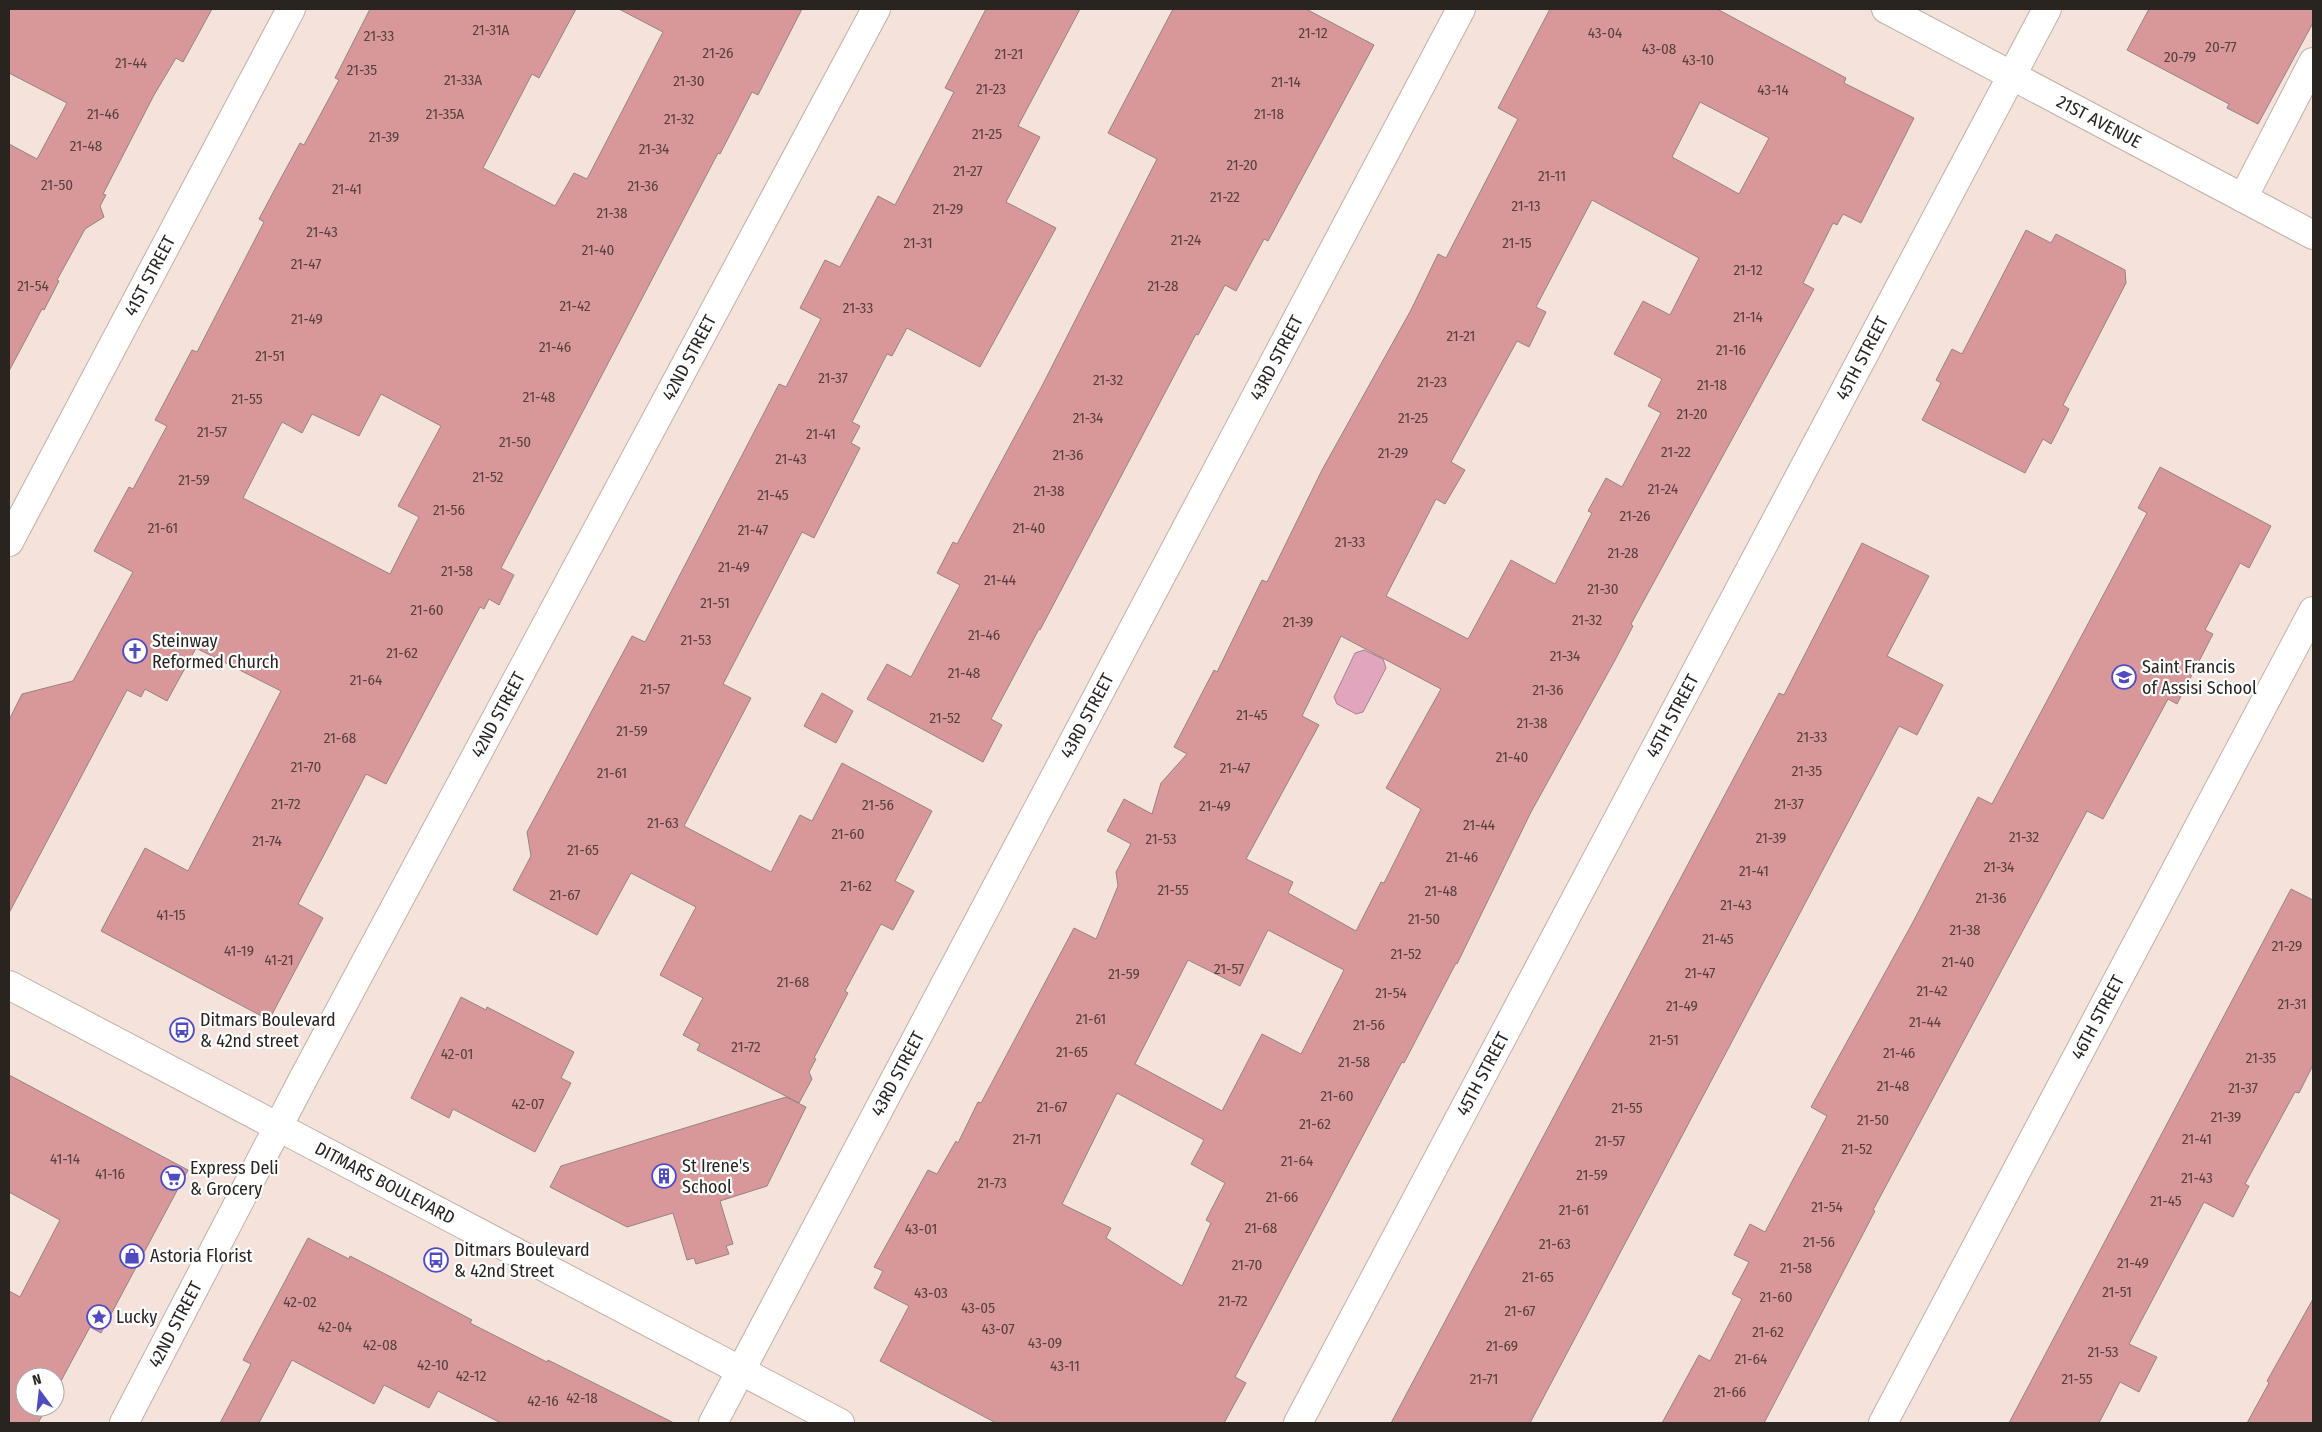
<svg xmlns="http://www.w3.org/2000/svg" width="2322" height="1432" font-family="'Fira Sans Condensed',sans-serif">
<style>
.water{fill:#e2a5be;stroke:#ab7e8f}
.building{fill:#d89799;stroke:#968384;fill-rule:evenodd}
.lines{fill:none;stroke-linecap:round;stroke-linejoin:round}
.minor-casing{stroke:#c1afa9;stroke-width:30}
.minor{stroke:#fff;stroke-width:28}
.labels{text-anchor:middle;stroke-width:4.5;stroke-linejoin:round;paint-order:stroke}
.number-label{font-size:15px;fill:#56413f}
.street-label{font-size:18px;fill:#2a2421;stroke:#fff}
.poi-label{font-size:18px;fill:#2a2421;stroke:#fff;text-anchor:start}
</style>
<rect width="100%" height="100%" fill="#f4e2db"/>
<polygon class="water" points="1364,650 1383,659 1386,668 1363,712 1356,714 1337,704 1334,697 1355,653"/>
<g class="building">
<polygon points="9,9 212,9 183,62 176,58 154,95 103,194 106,195 100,206 104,217 85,229 57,280 59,281 44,310 42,309 9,371 9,144 37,159 67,103 9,73"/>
<path d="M370,9H576L539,78L532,74L483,168L555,206L574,173L587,179L663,32L619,9H802L758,95L752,92L720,154L718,153L501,568L514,575L499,605L489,599L484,609L480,607L386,784L366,774L327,849L298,904L323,918L269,1020L101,931L145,848L188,871L281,691L196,648L167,701L145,689L141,697L127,690L9,913V720L22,694L73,681L133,572L94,551L129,487L133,489L167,426L155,420L192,350L197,352L264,222L259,219L275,189L300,143L304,145L339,80L335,78ZM381,394L441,426L398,506L419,517L390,574L243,498L282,422L302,433L312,414L359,436Z"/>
<polygon points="986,9 1080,9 1018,126 1040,137 1006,202 1056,228 980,367 907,328 892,356 887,354 852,422 860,426 851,443 860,448 814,538 802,532 723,684 751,698 684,826 771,872 800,815 812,821 842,763 932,811 895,881 914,891 893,930 881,924 845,991 848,993 814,1058 816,1059 809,1072 812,1079 799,1103 697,1050 700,1044 683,1035 703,998 660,975 696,907 631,873 597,935 513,890 531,856 527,832 632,636 645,642 779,384 786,387 821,319 800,308 825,260 840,267 878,196 895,205 954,92 945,88"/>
<polygon points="1173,9 1306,9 1374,45 1268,241 1264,239 1236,291 1225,285 1198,335 1196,334 1040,630 1039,629 991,719 1002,725 983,762 867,699 887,664 911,677 960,585 937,573 953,542 957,544 1042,386 1157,159 1108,133"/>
<path d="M1550,9H1717L1846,78L1844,83L1914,118L1861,223L1843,214L1837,225L1833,223L1803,283L1814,289L1631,624L1633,626L1614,662L1531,812L1457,964L1456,963L1404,1063L1402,1062L1235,1377L1246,1383L1224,1423H996L880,1361L909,1306L874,1288L883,1271L874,1267L928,1170L937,1174L956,1141L958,1143L978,1102L981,1103L1074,928L1096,939L1118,886L1116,872L1131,844L1107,831L1124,799L1152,814L1161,783L1187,754L1174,747L1214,670L1217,672L1262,580L1267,582L1322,470L1411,310L1438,254L1446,258L1518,119L1498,108ZM1700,102L1769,138L1739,194L1672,157ZM1592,200L1699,258L1670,315L1643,301L1614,354L1662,379L1648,406L1661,413L1622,487L1606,478L1588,511L1592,513L1555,584L1511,560L1468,639L1386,596L1436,499L1445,504L1465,470L1451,462L1517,341L1529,347L1546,312L1536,307ZM1341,636L1441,689L1386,788L1421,809L1384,883L1381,882L1356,931L1288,893L1293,882L1246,859L1319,725L1302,716ZM1268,930L1344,970L1301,1054L1262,1034L1222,1111L1135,1064L1188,960L1240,986ZM1117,1093L1204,1140L1191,1164L1225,1183L1206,1220L1211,1223L1182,1286L1106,1238L1111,1228L1062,1204Z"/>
<polygon points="2149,9 2313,9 2313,23 2258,124 2227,108 2229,104 2127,50"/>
<polygon points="2026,230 2051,243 2056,234 2125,270 2126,283 2063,405 2069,409 2051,444 2043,439 2025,473 1922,420 1941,383 1936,380 1952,349 1962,354"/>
<polygon points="2160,467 2271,526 2249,568 2240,563 2205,630 2213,634 2177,704 2168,699 2103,819 2087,811 1873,1210 1875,1211 1764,1423 1662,1423 1699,1355 1710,1361 1742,1299 1732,1294 1749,1262 1734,1255 1750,1224 1765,1232 1827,1116 1811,1107 1913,922 1978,797 1992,804 2147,513 2138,508"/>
<polygon points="1862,543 1929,576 1887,656 1943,685 1917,735 1899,726 1530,1423 1391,1423 1779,693 1784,695"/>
<polygon points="822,693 853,711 836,743 804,726"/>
<polygon points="2291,889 2313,900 2313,1065 2299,1093 2295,1092 2245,1184 2249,1186 2233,1217 2204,1202 2129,1344 2157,1357 2139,1392 2120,1382 2099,1423 2009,1423"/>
<polygon points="461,997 486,1010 487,1007 574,1052 561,1078 571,1083 535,1152 453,1109 449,1118 411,1098"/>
<polygon points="9,1075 188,1170 101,1333 90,1327 55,1392 55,1377 25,1377 25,1407 47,1407 38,1423 9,1423 9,1291 20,1297 60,1220 9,1192"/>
<polygon points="786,1097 806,1107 767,1186 720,1201 733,1244 726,1246 729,1254 696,1264 694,1258 687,1260 673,1213 627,1227 550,1187 561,1166"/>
<polygon points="308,1238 349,1259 350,1256 391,1277 472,1320 470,1323 547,1362 548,1360 674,1423 501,1423 438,1391 429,1408 384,1385 374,1404 292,1360 259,1423 220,1423 251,1364 243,1360"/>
<polygon points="2313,1299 2313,1423 2247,1423 2269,1383 2267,1381"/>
</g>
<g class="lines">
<g class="minor-casing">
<g id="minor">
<path id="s1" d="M1886,9L2313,235"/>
<polyline points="2243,198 2313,62"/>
<path id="s2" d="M9,542L291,9"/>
<path id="s3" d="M9,985L840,1423"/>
<path id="s4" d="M124,1423L303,1079L876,9"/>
<path id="s5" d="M713,1423L1461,9"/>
<path id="s6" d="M1298,1423L2047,9"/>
<path id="s7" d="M1883,1423L2313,611"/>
</g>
</g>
<use href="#minor" class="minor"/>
</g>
<defs>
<g id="church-ring" transform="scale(1.25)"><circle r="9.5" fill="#fff" stroke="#4f4cc2" stroke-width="1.5"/><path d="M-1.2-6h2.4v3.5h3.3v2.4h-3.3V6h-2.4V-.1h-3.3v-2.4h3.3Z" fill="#4f4cc2"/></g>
<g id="school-ring" transform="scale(1.25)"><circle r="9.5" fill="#fff" stroke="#4f4cc2" stroke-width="1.5"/><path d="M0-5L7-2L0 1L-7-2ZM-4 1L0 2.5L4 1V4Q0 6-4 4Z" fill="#4f4cc2"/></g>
<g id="bus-ring" transform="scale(1.25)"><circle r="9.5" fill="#fff" stroke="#4f4cc2" stroke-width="1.5"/><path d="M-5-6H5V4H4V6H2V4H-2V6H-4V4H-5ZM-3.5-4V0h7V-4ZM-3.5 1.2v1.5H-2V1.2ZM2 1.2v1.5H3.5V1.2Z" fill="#4f4cc2"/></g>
<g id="building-ring" transform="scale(1.25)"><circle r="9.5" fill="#fff" stroke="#4f4cc2" stroke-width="1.5"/><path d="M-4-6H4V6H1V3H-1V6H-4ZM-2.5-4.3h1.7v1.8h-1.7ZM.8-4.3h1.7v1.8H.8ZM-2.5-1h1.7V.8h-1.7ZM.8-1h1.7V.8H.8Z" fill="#4f4cc2"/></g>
<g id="supermarket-ring" transform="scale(1.25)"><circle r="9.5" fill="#fff" stroke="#4f4cc2" stroke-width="1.5"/><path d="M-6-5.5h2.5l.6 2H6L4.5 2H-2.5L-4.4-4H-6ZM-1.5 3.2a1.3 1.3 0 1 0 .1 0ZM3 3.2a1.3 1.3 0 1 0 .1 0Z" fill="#4f4cc2"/></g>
<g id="shop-ring" transform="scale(1.25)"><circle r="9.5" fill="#fff" stroke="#4f4cc2" stroke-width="1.5"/><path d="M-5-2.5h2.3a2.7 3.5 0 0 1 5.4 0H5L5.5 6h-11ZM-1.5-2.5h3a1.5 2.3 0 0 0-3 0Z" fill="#4f4cc2"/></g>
<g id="sight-ring" transform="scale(1.25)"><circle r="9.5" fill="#fff" stroke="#4f4cc2" stroke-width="1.5"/><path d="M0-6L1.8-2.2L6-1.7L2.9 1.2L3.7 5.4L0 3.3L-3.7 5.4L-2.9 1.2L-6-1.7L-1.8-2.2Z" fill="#4f4cc2"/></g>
</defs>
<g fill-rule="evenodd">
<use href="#church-ring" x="135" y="651"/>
<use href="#school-ring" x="2124" y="677"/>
<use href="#bus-ring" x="182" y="1030"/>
<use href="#building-ring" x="664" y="1176"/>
<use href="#supermarket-ring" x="173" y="1178"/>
<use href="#shop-ring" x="132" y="1256"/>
<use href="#bus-ring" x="436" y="1260"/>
<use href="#sight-ring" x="99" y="1317"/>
</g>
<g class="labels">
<g class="number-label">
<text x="491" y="35">21-31A</text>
<text x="1313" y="38">21-12</text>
<text x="1605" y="38">43-04</text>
<text x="379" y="41">21-33</text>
<text x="2221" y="52">20-77</text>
<text x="1659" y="54">43-08</text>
<text x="718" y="58">21-26</text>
<text x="1009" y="59">21-21</text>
<text x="2180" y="62">20-79</text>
<text x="1698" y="65">43-10</text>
<text x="131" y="68">21-44</text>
<text x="362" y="75">21-35</text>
<text x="463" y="85">21-33A</text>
<text x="689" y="86">21-30</text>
<text x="1286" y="87">21-14</text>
<text x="991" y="94">21-23</text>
<text x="1773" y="95">43-14</text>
<text x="103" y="119">21-46</text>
<text x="445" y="119">21-35A</text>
<text x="1269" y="119">21-18</text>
<text x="679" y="124">21-32</text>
<text x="987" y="139">21-25</text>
<text x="384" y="142">21-39</text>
<text x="86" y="151">21-48</text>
<text x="654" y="154">21-34</text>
<text x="1242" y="170">21-20</text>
<text x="968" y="176">21-27</text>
<text x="1552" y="181">21-11</text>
<text x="57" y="190">21-50</text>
<text x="643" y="191">21-36</text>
<text x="347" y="194">21-41</text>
<text x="1225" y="202">21-22</text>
<text x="1526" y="211">21-13</text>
<text x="948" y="214">21-29</text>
<text x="612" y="218">21-38</text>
<text x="322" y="237">21-43</text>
<text x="1186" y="245">21-24</text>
<text x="918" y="248">21-31</text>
<text x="1517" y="248">21-15</text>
<text x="598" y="255">21-40</text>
<text x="306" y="269">21-47</text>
<text x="1748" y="275">21-12</text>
<text x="33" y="291">21-54</text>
<text x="1163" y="291">21-28</text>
<text x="575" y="311">21-42</text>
<text x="858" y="313">21-33</text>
<text x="1748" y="322">21-14</text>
<text x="307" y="324">21-49</text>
<text x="1461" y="341">21-21</text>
<text x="555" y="352">21-46</text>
<text x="1731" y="355">21-16</text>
<text x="270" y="361">21-51</text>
<text x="833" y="383">21-37</text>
<text x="1108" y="385">21-32</text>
<text x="1432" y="387">21-23</text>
<text x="1712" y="390">21-18</text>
<text x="539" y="402">21-48</text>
<text x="247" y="404">21-55</text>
<text x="1692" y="419">21-20</text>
<text x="1088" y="423">21-34</text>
<text x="1413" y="423">21-25</text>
<text x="212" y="437">21-57</text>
<text x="821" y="439">21-41</text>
<text x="515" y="447">21-50</text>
<text x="1676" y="457">21-22</text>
<text x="1393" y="458">21-29</text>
<text x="1068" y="460">21-36</text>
<text x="791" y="464">21-43</text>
<text x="488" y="482">21-52</text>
<text x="194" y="485">21-59</text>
<text x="1663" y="494">21-24</text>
<text x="1049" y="496">21-38</text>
<text x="773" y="500">21-45</text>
<text x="449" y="515">21-56</text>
<text x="1635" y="521">21-26</text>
<text x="163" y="533">21-61</text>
<text x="1029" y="533">21-40</text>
<text x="753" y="535">21-47</text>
<text x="1350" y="547">21-33</text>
<text x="1623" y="558">21-28</text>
<text x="734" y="572">21-49</text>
<text x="457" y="576">21-58</text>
<text x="1000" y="585">21-44</text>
<text x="1603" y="594">21-30</text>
<text x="715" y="608">21-51</text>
<text x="427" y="615">21-60</text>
<text x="1587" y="625">21-32</text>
<text x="1298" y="627">21-39</text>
<text x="984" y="640">21-46</text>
<text x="696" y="645">21-53</text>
<text x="402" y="658">21-62</text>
<text x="1565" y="661">21-34</text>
<text x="964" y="678">21-48</text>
<text x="366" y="685">21-64</text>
<text x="655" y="694">21-57</text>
<text x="1548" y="695">21-36</text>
<text x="1252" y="720">21-45</text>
<text x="945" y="723">21-52</text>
<text x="1532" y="728">21-38</text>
<text x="632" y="736">21-59</text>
<text x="1812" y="742">21-33</text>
<text x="340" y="743">21-68</text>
<text x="1512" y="762">21-40</text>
<text x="306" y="772">21-70</text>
<text x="1235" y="773">21-47</text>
<text x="1807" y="776">21-35</text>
<text x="612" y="778">21-61</text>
<text x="286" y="809">21-72</text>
<text x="1789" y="809">21-37</text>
<text x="878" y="810">21-56</text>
<text x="1215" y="811">21-49</text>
<text x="663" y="828">21-63</text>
<text x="1479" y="830">21-44</text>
<text x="848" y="839">21-60</text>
<text x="2024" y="842">21-32</text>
<text x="1771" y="843">21-39</text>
<text x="1161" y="844">21-53</text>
<text x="267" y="846">21-74</text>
<text x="583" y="855">21-65</text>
<text x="1462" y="862">21-46</text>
<text x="1999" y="872">21-34</text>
<text x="1754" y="876">21-41</text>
<text x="856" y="891">21-62</text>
<text x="1173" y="895">21-55</text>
<text x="1441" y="896">21-48</text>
<text x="565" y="900">21-67</text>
<text x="1991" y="903">21-36</text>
<text x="1736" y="910">21-43</text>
<text x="171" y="920">41-15</text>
<text x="1424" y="924">21-50</text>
<text x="1965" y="935">21-38</text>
<text x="1718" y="944">21-45</text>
<text x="2287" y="951">21-29</text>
<text x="239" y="956">41-19</text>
<text x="1406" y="959">21-52</text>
<text x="279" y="965">41-21</text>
<text x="1958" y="967">21-40</text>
<text x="1229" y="974">21-57</text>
<text x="1700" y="978">21-47</text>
<text x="1124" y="979">21-59</text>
<text x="793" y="987">21-68</text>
<text x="1932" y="996">21-42</text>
<text x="1391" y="998">21-54</text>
<text x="2292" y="1009">21-31</text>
<text x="1682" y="1011">21-49</text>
<text x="1091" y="1024">21-61</text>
<text x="1925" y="1027">21-44</text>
<text x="1369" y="1030">21-56</text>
<text x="1664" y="1045">21-51</text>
<text x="746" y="1052">21-72</text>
<text x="1072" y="1057">21-65</text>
<text x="1899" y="1058">21-46</text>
<text x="457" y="1059">42-01</text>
<text x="2261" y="1063">21-35</text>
<text x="1354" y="1067">21-58</text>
<text x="1893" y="1091">21-48</text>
<text x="2243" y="1093">21-37</text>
<text x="1337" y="1101">21-60</text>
<text x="528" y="1109">42-07</text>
<text x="1052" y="1112">21-67</text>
<text x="1627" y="1113">21-55</text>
<text x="2226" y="1122">21-39</text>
<text x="1873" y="1125">21-50</text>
<text x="1315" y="1129">21-62</text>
<text x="1027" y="1144">21-71</text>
<text x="2197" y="1144">21-41</text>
<text x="1610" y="1146">21-57</text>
<text x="1857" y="1154">21-52</text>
<text x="65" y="1164">41-14</text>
<text x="1297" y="1166">21-64</text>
<text x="110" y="1179">41-16</text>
<text x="1592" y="1180">21-59</text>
<text x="2197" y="1183">21-43</text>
<text x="992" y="1188">21-73</text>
<text x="1282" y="1202">21-66</text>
<text x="2166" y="1206">21-45</text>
<text x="1827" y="1212">21-54</text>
<text x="1574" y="1215">21-61</text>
<text x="1261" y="1233">21-68</text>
<text x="921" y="1234">43-01</text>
<text x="1819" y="1247">21-56</text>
<text x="1555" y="1249">21-63</text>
<text x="2133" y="1268">21-49</text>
<text x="1247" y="1270">21-70</text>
<text x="1796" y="1273">21-58</text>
<text x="1538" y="1282">21-65</text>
<text x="2117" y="1297">21-51</text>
<text x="931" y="1298">43-03</text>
<text x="1776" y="1302">21-60</text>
<text x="1233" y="1306">21-72</text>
<text x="300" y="1307">42-02</text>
<text x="978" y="1313">43-05</text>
<text x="1520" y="1316">21-67</text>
<text x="335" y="1332">42-04</text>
<text x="998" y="1334">43-07</text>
<text x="1768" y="1337">21-62</text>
<text x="1045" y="1348">43-09</text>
<text x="380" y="1350">42-08</text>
<text x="1502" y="1351">21-69</text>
<text x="2103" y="1357">21-53</text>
<text x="1751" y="1364">21-64</text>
<text x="433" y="1370">42-10</text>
<text x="1065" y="1371">43-11</text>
<text x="471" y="1381">42-12</text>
<text x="1484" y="1384">21-71</text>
<text x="2077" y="1384">21-55</text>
<text x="1730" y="1397">21-66</text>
<text x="582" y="1403">42-18</text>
<text x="543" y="1406">42-16</text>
</g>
<g class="street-label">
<text dy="6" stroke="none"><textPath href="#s1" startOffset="241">21ST AVENUE</textPath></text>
<text dy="6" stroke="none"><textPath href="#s2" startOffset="301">41ST STREET</textPath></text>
<text dy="6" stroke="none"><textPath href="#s4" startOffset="1206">42ND STREET</textPath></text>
<text dy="6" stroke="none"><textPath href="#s5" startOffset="1205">43RD STREET</textPath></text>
<text dy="6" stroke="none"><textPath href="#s6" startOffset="1205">45TH STREET</textPath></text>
<text dy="6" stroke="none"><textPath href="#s4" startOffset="801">42ND STREET</textPath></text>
<text dy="6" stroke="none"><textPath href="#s5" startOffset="800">43RD STREET</textPath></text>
<text dy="6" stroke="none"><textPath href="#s6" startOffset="800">45TH STREET</textPath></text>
<text dy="6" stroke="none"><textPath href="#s7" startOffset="459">46TH STREET</textPath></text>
<text dy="6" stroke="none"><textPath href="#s5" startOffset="395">43RD STREET</textPath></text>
<text dy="6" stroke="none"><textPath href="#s6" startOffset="395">45TH STREET</textPath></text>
<text dy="6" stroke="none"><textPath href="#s3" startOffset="425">DITMARS BOULEVARD</textPath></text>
<text dy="6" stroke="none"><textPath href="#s4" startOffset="111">42ND STREET</textPath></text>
</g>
<g class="poi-label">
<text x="152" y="647">Steinway<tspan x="152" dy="21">Reformed Church</tspan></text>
<text x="2142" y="673">Saint Francis<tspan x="2142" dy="21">of Assisi School</tspan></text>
<text x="200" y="1026">Ditmars Boulevard<tspan x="200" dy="21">&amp; 42nd street</tspan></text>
<text x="682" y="1172">St Irene's<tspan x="682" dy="21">School</tspan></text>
<text x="190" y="1174">Express Deli<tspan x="190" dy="21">&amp; Grocery</tspan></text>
<text x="454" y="1256">Ditmars Boulevard<tspan x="454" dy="21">&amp; 42nd Street</tspan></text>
<text x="150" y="1262">Astoria Florist</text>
<text x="116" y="1323">Lucky</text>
</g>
</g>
<rect width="2322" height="1432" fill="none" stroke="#2a2421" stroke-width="20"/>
<g transform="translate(40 1392) rotate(345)"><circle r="24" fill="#ffffff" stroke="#aaa7a6"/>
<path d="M0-4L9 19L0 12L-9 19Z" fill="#4f4cc2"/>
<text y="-8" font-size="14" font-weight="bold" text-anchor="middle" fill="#2a2421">N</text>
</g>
</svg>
